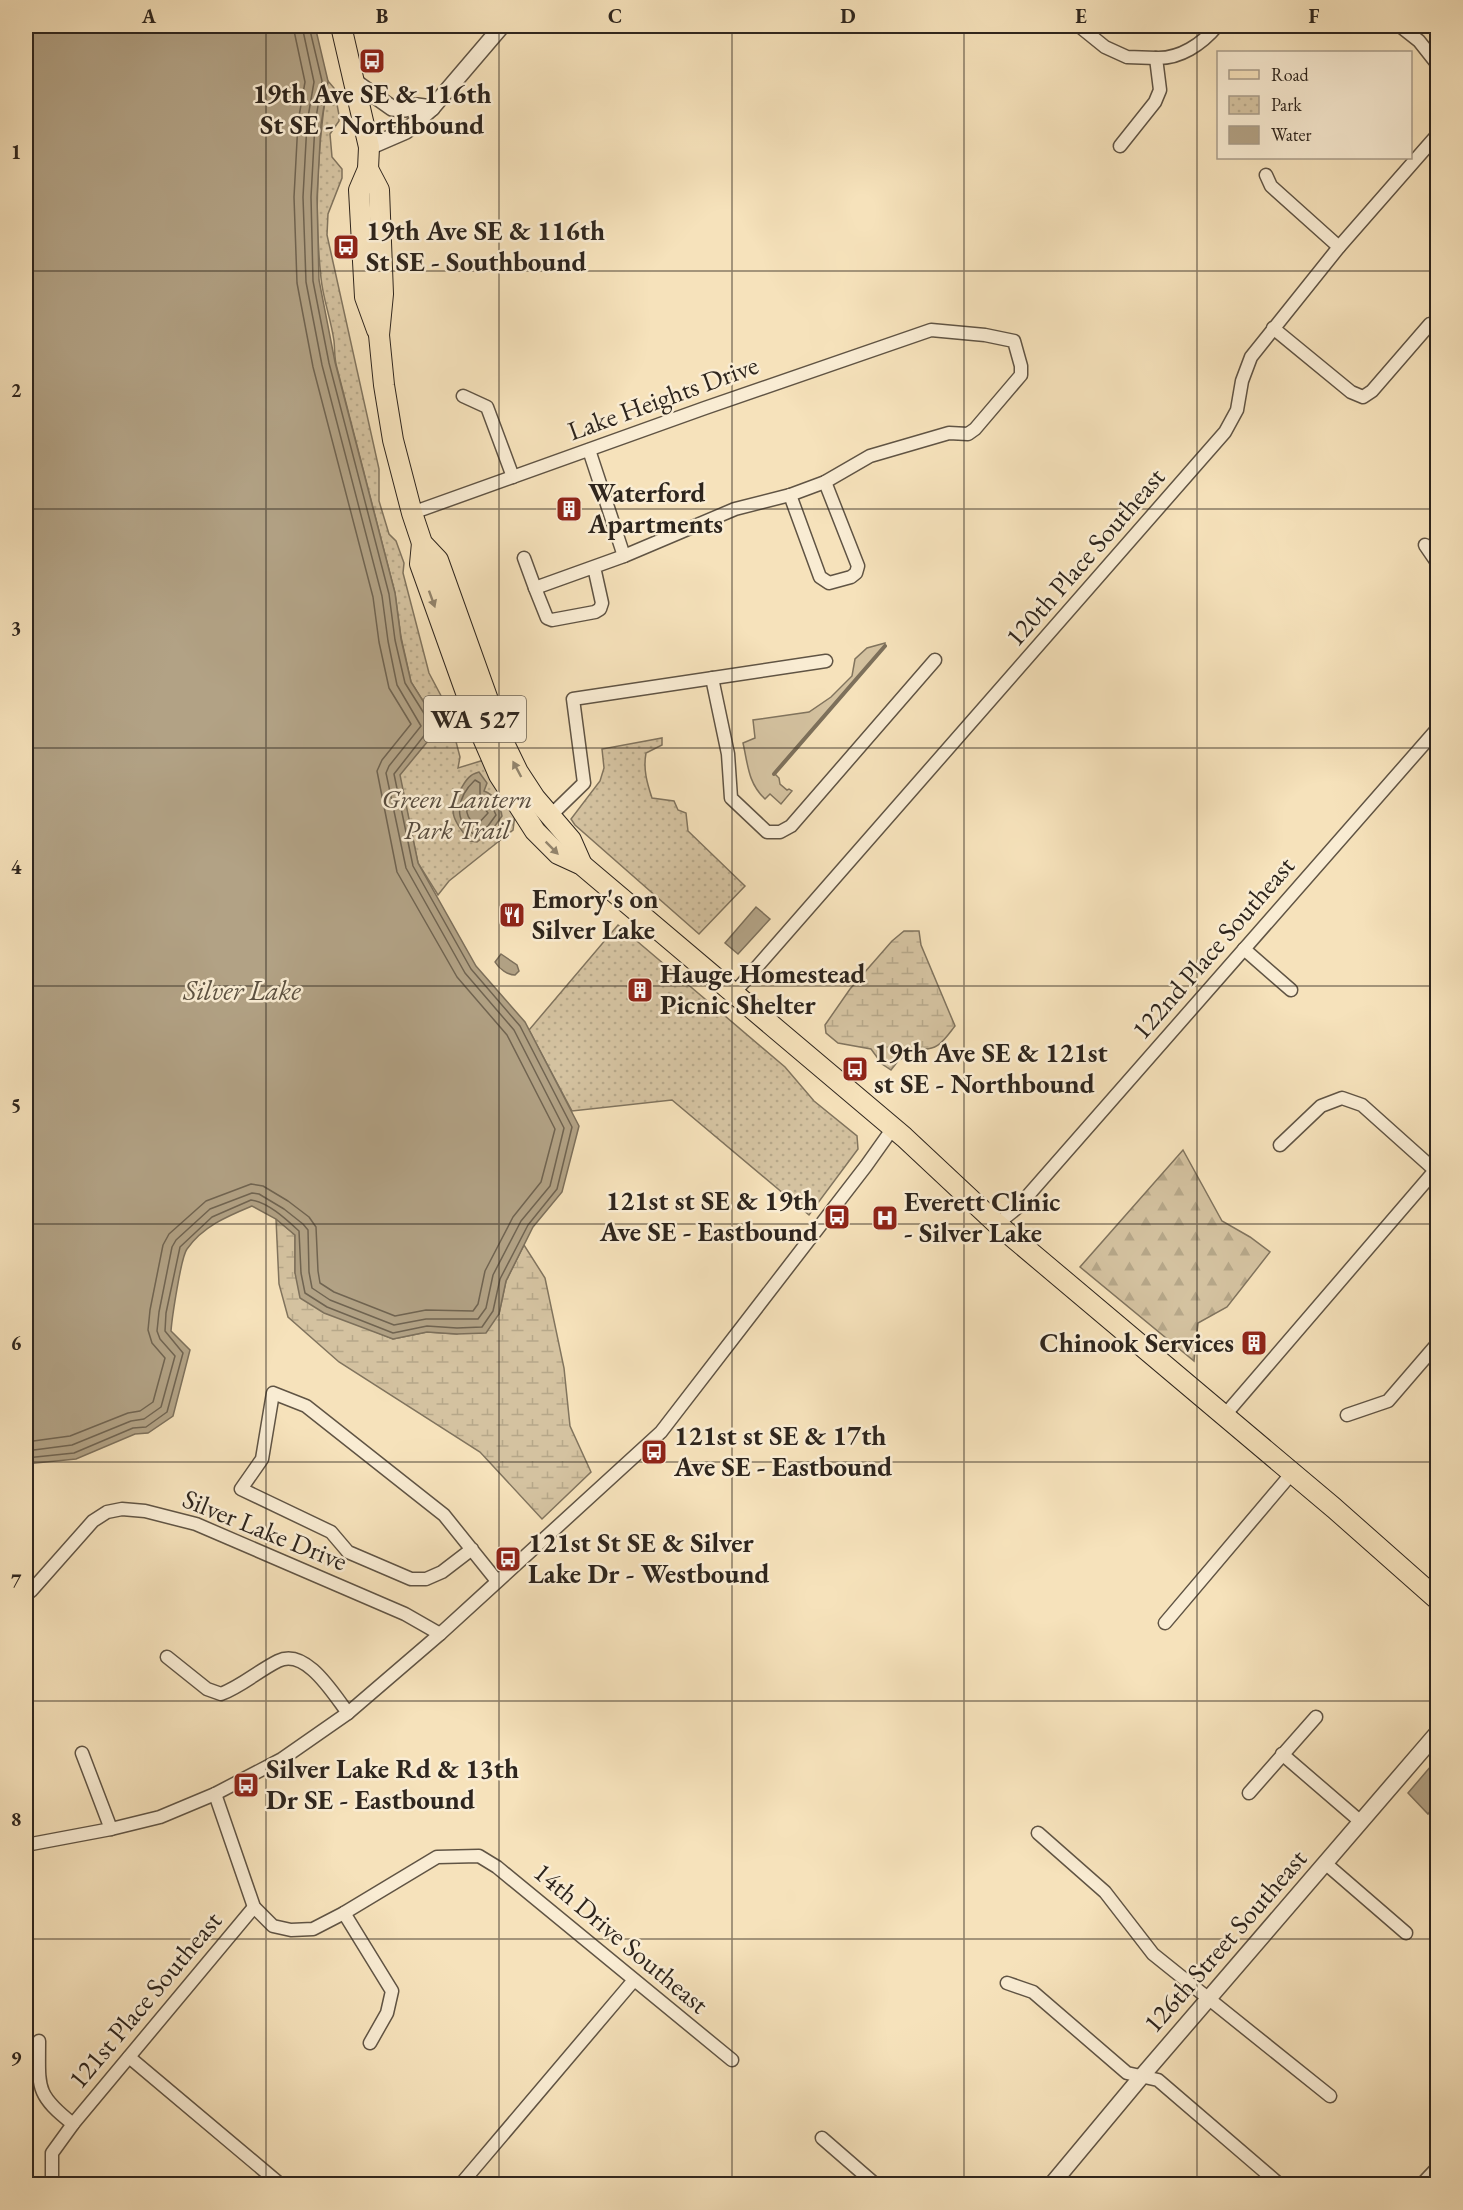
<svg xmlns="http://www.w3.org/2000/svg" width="1463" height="2210" font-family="'EB Garamond',serif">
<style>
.grass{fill:#d4c2a0;stroke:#81745e;stroke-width:1.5}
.forest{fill:url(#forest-firs);stroke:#81745e;stroke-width:1.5}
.wetland{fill:url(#wetland-marsh);stroke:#81745e;stroke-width:1.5}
.park{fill:url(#park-dots);stroke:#81745e;stroke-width:1.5}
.water{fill:#b2a285;stroke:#7d705b;stroke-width:1.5}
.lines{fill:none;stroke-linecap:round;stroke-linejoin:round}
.shore{stroke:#706451;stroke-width:1.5}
.stream{stroke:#7d705b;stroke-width:4}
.minor-casing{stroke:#605444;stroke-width:15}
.tertiary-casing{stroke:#605444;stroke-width:18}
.primary-casing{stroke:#2e251d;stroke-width:22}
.minor{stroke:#f9ecd3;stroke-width:12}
.tertiary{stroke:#f9ecd3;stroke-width:15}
.primary{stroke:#f6e2bb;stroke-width:20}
.oneway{fill:#92846c}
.grid{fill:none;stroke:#2e251d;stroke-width:1.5;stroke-opacity:0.55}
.labels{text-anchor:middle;stroke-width:5;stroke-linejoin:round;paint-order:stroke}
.shield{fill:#f9ecd3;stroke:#6b6154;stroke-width:1.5}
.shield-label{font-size:26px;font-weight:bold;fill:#2e251d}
.poi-label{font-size:27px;font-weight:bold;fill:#2e251d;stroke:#f9ecd3;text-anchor:start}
.street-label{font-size:27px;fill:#2e251d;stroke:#f9ecd3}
.park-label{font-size:27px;font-style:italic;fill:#584c3e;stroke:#f9ecd3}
.water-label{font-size:28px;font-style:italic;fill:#5c5141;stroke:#f9ecd3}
.neatline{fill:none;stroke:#2e251d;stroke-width:2}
.grid-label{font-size:20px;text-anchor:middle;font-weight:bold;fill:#2e251d}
</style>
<defs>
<pattern id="forest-firs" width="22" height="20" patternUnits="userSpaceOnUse" patternTransform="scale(1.5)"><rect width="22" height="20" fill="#d4c2a0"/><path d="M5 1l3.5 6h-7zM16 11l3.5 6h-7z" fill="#b6a789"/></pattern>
<pattern id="wetland-marsh" width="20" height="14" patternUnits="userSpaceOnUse" patternTransform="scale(1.5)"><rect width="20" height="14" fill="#d4c2a0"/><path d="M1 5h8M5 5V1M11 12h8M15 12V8" fill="none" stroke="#b6a789"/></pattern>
<pattern id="park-dots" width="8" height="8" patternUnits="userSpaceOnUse" patternTransform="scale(1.5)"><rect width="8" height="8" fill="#d4c2a0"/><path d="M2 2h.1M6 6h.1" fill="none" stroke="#b6a789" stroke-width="1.8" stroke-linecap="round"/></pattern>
</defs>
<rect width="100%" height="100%" fill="#f6e2bb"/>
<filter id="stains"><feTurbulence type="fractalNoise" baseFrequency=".00333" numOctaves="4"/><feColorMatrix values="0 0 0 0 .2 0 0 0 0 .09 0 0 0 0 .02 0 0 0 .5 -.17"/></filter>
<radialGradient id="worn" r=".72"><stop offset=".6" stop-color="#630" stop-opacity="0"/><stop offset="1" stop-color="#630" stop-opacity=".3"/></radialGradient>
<path class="grass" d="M885,643V646L774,773L779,778L780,784L787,790L789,789L792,791L781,804L770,794L765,799C748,783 748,765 743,743L755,738L753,720L809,712L831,697L852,676L855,659L867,648Z"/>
<polygon class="forest" points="1183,1150 1222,1221 1250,1237 1270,1252 1227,1307 1198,1323 1194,1361 1080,1267"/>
<g class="wetland">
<path d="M904,931H919L921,945L955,1026C944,1040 937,1053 917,1048L898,1061L891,1070L882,1064L871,1049L838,1043L826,1033L825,1025L850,989L892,941Z"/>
<polygon points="276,1219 295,1235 295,1273 359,1325 393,1339 427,1332 457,1334 499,1314 506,1281 524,1245 545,1278 564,1368 570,1426 591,1472 542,1519 480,1452 339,1362 288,1317 279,1284"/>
</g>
<g class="park">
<path d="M328,81L334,88L339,115V121L330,134L332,157L342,169V178L328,214L327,235L379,469V501L389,534L396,541L404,563L403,573L429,673L447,707L460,757L458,768L484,760L515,815L513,830L449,881L438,895L418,863L399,774L430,712L411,682L401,637L395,593L337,368C334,358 335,350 334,341C331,319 323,299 321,278C314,212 317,146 328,81Z"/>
<path d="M662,738V745L646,753C643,769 647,783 652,798L674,801L678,810L686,813L688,831L745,886L699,934L575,825L571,819L600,781L604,768L602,749Z"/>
<polygon points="618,925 785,1067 814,1101 857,1136 858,1149 809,1215 672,1100 572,1111 529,1030"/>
</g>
<g class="water">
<path d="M26,26H315L328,81L321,125L317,198L319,280L335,362L395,593L401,639L411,682L430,712L437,730L400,775L418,863L476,966L525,1022L579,1126L562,1192L533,1227L506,1281L499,1314L486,1333L457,1334L427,1332L393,1339L324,1313L300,1298L295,1273V1235L276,1219L252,1206C228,1216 203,1226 187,1249C181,1257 172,1318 171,1331L190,1350L173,1416L148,1433L135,1434L76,1459L26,1464Z"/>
<path d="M479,772L487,783L484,791C495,795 500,806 502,816L492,830L477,842L470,841C453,821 446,810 462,787C466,780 470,774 479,772Z"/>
<polygon points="756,907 770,919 738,954 725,943"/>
<path d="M501,954L517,965L519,971L515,975C508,975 499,969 495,962Z"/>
<polygon points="1437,1759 1437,1802 1428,1814 1408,1793"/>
</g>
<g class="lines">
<g class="shore">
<path d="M475,780L480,783V794L492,806L496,815L488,826L475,835C452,821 457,797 475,780Z"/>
<path d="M472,798L482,805L488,813L477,825C466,819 463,807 472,798Z"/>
<polyline points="26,1442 70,1436 128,1413 140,1411 153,1402 165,1358 152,1343 148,1330 150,1310 163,1245 169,1234 206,1201 251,1184 263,1186 288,1201 309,1217 316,1227 318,1271 320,1283 334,1292 395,1316 426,1310 473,1311 478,1304 485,1271 513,1217 541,1182 555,1129 507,1035 457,977 397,872 377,771 382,760 411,724 389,688 379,642 373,597 313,367 297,283 294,197 298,122 305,82 293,26"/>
<polyline points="26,1451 72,1445 131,1421 144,1419 161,1407 175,1356 160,1339 157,1331 159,1312 172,1247 176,1240 210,1209 252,1193 259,1194 284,1209 303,1224 308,1230 309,1272 312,1288 330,1300 394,1325 426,1319 478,1319 486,1308 493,1275 521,1221 550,1186 564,1128 514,1030 465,973 406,868 386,773 389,766 421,726 397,685 388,641 382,596 322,365 306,282 303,197 307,123 314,82 302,26"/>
<path d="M26,1458L74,1453L133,1428L146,1427L167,1412L183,1353L165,1331L166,1313L180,1247L212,1217L251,1200C268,1202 287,1220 299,1231L301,1273L305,1293L327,1307L393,1333L427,1326L457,1328L482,1327L493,1311L500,1279L528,1225L557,1189L572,1127L520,1026L471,969L413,866L394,774L430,728L425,715L405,683L395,640L389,594L329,363L313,281L311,197L315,124L322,81L309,26"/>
</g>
<polyline class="stream" points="774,774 885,646"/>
<g class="minor-casing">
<g id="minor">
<polyline points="1079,26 1105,47 1127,57 1156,58"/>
<polyline points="1400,26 1419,41 1438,65"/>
<path d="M1120,146L1155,102L1160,90L1156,58C1180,59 1202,44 1217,26"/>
<polyline points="1266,175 1271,186 1339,247"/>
<polyline points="1273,328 1351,392 1363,397 1372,391 1430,324"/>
<polyline points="463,396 487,407 513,477"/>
<polyline points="589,450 624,556"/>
<polyline points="790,495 820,577 829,583 851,577 856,573 858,566 825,482"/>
<polyline points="412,513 705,408 931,330 985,335 1014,341 1021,366 1021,375 975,429 968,434 949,433 870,456 825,482 790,495 735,509 624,556 535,588 547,618 552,620 595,612 600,609 602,603 594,567"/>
<polyline points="1425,545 1438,564"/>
<polyline points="524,558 535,588"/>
<polyline points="712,678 728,754 731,798 767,832 780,832 791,826 935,660"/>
<polyline points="549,817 584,783 573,699 826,661"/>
<polyline points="1244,949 1291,990"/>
<polyline points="735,992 1225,432 1237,410 1242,381 1251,357 1339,247 1438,134"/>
<polyline points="1280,1145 1321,1106 1342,1098 1362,1105 1438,1173"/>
<polyline points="997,1224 1017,1208 1438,728"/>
<polyline points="1347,1415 1388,1401 1438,1343"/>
<polyline points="1224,1416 1438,1167"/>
<polyline points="472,1549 442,1572 426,1579 411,1579 348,1552 331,1532 241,1489 262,1459 273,1393 306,1406 444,1515 497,1581"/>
<polyline points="26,1589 31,1591 93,1521 107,1512 122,1509 145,1511 196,1524 405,1614 440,1634"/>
<polyline points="1165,1623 1292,1473"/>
<path d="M167,1657L207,1689L221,1694C242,1686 258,1671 278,1661C306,1647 334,1695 348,1713"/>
<polyline points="82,1753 111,1829"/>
<polyline points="1282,1754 1361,1822"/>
<polyline points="1249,1793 1316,1717"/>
<polyline points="215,1794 254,1907 273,1926 291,1930 313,1929 344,1913 437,1857 479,1856 497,1867 732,2060"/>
<polyline points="1038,1833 1105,1892 1153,1954 1330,2096"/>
<polyline points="26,1845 111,1829 160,1817 215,1794 282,1759 348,1713 440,1634 661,1432 866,1166 893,1128"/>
<polyline points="1325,1863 1406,1933"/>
<polyline points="344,1913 392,1991 387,2013 370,2043"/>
<polyline points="1007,1983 1033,1992 1127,2073 1158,2080 1279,2184"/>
<path d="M39,2041C39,2088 35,2094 73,2124"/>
<polyline points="129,2057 280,2184"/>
<polyline points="822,2138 875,2184"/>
<polyline points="52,2184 52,2153 73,2124 254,1907"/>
<polyline points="461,2184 634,1980"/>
<polyline points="1422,2184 1438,2167"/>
</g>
</g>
<g class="tertiary-casing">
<g id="tertiary">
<polyline points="354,81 392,108 405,109 417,106 432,108"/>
<polyline points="369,147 406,131 432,108 502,26"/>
<polyline points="1052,2184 1142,2076 1438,1732"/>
</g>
</g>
<g class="primary-casing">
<g id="primary">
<polyline points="341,26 369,147 368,169 359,190 365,297 377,330"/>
<polyline points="368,169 379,190 383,294 379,335 384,385 393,440 412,513 422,543 438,560 502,739 518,772 535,798 571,840 582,865"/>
<polyline points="422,543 420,564 479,729 499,775 535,831 558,854 582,865 904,1137 997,1224 1334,1508 1438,1600"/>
</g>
</g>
<use href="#minor" class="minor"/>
<use href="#tertiary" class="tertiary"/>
<use href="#primary" class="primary"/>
</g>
<defs><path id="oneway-solid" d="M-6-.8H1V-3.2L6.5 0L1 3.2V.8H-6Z" transform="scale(1.5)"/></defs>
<g class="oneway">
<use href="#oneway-solid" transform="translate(432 599) rotate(70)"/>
<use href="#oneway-solid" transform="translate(517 769) rotate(-118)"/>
<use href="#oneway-solid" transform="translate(552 848) rotate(45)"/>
</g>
<path class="grid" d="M266,26V2184M499,26V2184M732,26V2184M964,26V2184M1197,26V2184M26,271H1438M26,509H1438M26,748H1438M26,986H1438M26,1224H1438M26,1462H1438M26,1701H1438M26,1939H1438"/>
<defs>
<g id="bus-square" transform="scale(1.35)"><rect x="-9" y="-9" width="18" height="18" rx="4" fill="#8f2418" stroke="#f9ecd3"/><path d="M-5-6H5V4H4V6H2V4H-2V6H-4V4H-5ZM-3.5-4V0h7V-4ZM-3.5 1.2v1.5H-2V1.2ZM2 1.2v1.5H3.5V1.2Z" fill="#fff"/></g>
<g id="building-square" transform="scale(1.35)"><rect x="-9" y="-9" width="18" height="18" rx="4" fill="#8f2418" stroke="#f9ecd3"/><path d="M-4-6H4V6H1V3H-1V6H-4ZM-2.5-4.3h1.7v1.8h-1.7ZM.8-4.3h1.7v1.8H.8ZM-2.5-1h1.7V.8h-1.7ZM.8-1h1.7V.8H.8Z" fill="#fff"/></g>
<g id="restaurant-square" transform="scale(1.35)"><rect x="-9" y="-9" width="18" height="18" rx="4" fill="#8f2418" stroke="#f9ecd3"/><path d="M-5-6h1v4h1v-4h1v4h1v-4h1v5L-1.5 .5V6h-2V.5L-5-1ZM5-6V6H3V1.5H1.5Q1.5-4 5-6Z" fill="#fff"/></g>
<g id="hospital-square" transform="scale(1.35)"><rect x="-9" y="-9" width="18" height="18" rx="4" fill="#8f2418" stroke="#f9ecd3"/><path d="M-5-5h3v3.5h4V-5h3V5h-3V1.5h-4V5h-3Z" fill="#fff"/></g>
</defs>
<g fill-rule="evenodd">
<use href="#bus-square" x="372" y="61"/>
<use href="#bus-square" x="346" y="247"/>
<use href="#building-square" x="569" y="509"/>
<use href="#restaurant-square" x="512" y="915"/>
<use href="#building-square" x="640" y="990"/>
<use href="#bus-square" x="855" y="1069"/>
<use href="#bus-square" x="837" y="1217"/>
<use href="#hospital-square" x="885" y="1218"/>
<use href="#building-square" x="1254" y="1343"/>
<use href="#bus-square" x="654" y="1452"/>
<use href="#bus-square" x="508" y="1559"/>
<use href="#bus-square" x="246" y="1785"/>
</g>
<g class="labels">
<rect class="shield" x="424" y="696" width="102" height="46" rx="4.5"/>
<g class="shield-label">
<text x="475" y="728">WA 527</text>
</g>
<g class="poi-label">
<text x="372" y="103" text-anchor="middle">19th Ave SE &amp; 116th<tspan x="372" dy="31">St SE - Northbound</tspan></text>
<text x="366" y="240">19th Ave SE &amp; 116th<tspan x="366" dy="31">St SE - Southbound</tspan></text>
<text x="588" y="502">Waterford<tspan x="588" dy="31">Apartments</tspan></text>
<text x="532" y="908">Emory's on<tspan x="532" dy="31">Silver Lake</tspan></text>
<text x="660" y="983">Hauge Homestead<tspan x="660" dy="31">Picnic Shelter</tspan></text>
<text x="874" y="1062">19th Ave SE &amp; 121st<tspan x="874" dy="31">st SE - Northbound</tspan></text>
<text x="818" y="1210" text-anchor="end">121st st SE &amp; 19th<tspan x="818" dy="31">Ave SE - Eastbound</tspan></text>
<text x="904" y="1211">Everett Clinic<tspan x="904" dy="31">- Silver Lake</tspan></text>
<text x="1234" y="1352" text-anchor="end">Chinook Services</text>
<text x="674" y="1445">121st st SE &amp; 17th<tspan x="674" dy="31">Ave SE - Eastbound</tspan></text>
<text x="528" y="1552">121st St SE &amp; Silver<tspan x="528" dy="31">Lake Dr - Westbound</tspan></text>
<text x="266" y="1778">Silver Lake Rd &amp; 13th<tspan x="266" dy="31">Dr SE - Eastbound</tspan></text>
</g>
<g class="street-label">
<text transform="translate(663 398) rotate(-20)" y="9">Lake Heights Drive</text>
<text transform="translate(1085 557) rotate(-49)" y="9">120th Place Southeast</text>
<text transform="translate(1213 948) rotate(-49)" y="9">122nd Place Southeast</text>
<text transform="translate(265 1530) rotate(22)" y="9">Silver Lake Drive</text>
<text transform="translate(621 1938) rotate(40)" y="9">14th Drive Southeast</text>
<text transform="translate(1225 1941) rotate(-49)" y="9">126th Street Southeast</text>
<text transform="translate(145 2000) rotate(-50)" y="9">121st Place Southeast</text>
</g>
<g class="park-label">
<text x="457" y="808">Green Lantern<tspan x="457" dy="31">Park Trail</tspan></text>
</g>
<g class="water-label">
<text x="242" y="1000">Silver Lake</text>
</g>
</g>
<rect width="1463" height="2210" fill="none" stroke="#f6e2bb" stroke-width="66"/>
<rect x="1217" y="51" width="195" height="108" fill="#f9ecd3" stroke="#a89c8a" stroke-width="1.5"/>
<rect x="1229" y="70" width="30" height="9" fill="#f6e2bb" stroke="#a89c8a" stroke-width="1.5"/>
<text x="1271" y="81" font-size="18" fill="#2e251d">Road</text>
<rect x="1229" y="96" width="30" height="18" fill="url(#park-dots)" stroke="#a89c8a" stroke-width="1.5"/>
<text x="1271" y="111" font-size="18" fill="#2e251d">Park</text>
<rect x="1229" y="126" width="30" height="18" fill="#b2a285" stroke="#a89c8a" stroke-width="1.5"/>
<text x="1271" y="141" font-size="18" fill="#2e251d">Water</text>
<rect x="33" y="33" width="1397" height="2144" class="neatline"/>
<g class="grid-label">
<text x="149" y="23">A</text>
<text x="382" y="23">B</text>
<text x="615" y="23">C</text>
<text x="848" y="23">D</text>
<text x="1081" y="23">E</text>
<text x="1314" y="23">F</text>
<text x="16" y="159">1</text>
<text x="16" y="397">2</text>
<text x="16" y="635">3</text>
<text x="16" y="874">4</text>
<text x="16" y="1112">5</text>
<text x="16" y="1350">6</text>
<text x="16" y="1588">7</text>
<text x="16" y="1826">8</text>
<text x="16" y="2065">9</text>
</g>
<rect width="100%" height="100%" filter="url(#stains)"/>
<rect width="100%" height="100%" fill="url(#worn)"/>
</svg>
